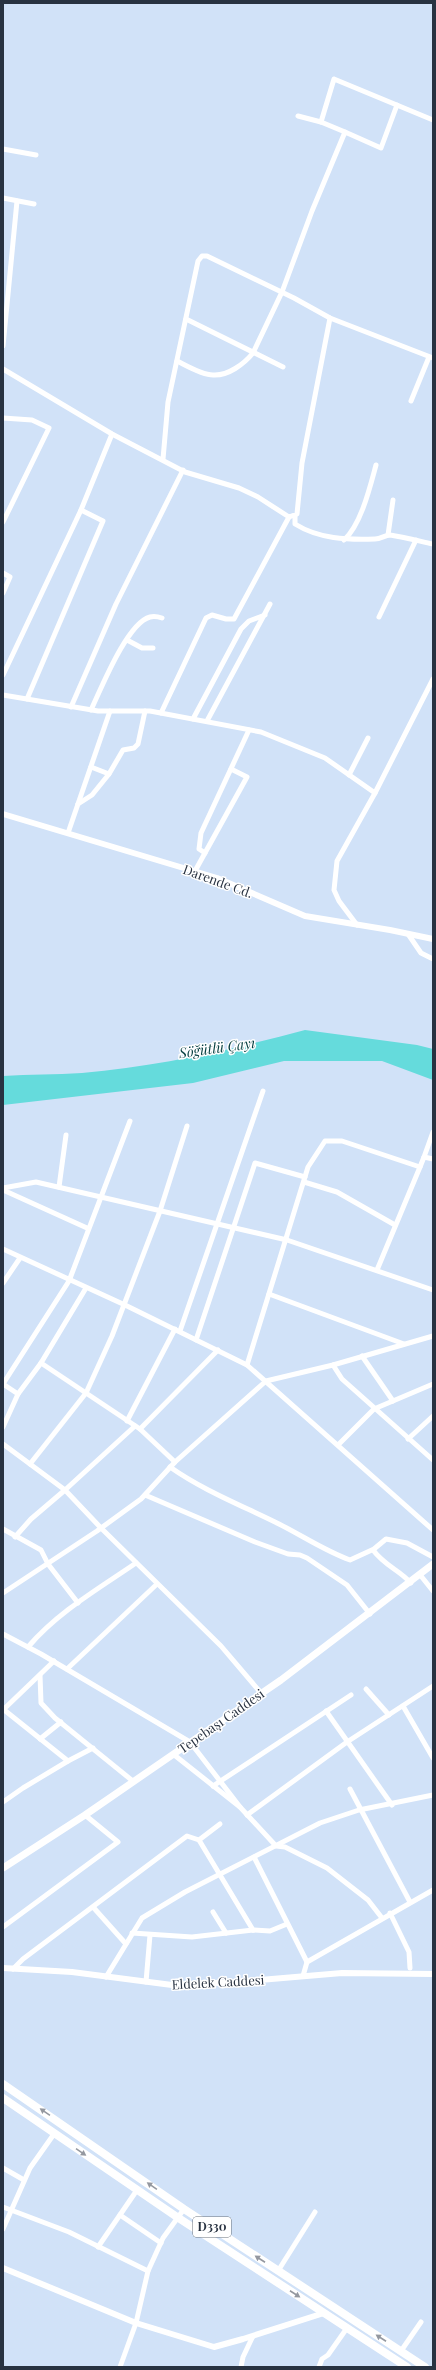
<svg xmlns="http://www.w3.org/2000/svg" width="436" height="2370" font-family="'Playfair Display',serif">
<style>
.water{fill:#65dbdc}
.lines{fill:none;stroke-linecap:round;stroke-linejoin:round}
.minor{stroke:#fff;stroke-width:5}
.tertiary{stroke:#fff;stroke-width:6}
.secondary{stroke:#fff;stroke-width:7}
.primary{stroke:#fff;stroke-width:8}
.oneway{fill:#9498a0}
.labels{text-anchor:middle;stroke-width:3;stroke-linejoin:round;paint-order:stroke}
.shield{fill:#fff;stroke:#68707a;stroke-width:1}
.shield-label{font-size:12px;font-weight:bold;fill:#283241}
.street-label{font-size:13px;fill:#283241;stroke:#fff}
.water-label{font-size:14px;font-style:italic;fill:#043e3f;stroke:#fff}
</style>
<rect width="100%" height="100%" fill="#d1e2f8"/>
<path class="water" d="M305,1030L417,1045L433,1049V1080L382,1061H284L193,1083L3,1105V1076C29,1074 56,1075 82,1073C158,1066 231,1050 305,1030Z"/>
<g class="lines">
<g class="minor">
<polyline points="298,116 321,122 345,132"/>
<polyline points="321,122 334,79 433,120"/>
<polyline points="3,149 36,155"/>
<polyline points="3,198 34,204"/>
<polyline points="186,319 283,367"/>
<polyline points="3,346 17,201"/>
<path d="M177,361C187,366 202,375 213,375C228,376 244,364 253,353L282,292L312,211L345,132L381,148L397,105"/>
<polyline points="3,369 112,434 185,472 239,488 258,497 289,517 297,514 302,463 330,318"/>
<polyline points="411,401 429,357"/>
<polyline points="3,418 32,420 49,428 3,522"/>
<polyline points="163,459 168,402 198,261 202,256 207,256 294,298 330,318 433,358"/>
<path d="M295,516V524C319,539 347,540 375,539C381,539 385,535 390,535C404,537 419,541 433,544"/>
<polyline points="388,535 393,500"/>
<path d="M344,540C361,525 370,487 376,465"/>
<polyline points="3,573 10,577 3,593"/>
<polyline points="379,617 416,540"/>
<polyline points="127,640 142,648 153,648"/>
<polyline points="3,675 81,510 112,434"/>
<polyline points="3,695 98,711 150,711 261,732 325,758 375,793"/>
<polyline points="27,699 103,521 81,510"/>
<polyline points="71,707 116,604 183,470"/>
<path d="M91,710C101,689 127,623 150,617C154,616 159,617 162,618"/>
<polyline points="161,713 206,618 212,615 226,619 234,619 289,517"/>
<polyline points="193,719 241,629 249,621 265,615"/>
<polyline points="207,721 270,604"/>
<polyline points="91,767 109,774 123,750 134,748 138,744 145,711"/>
<polyline points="349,775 368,738"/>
<polyline points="78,804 92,795 109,774"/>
<polyline points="68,833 110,711"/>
<polyline points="205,853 199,849 201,833 249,730"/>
<polyline points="195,871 247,777 231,769"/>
<polyline points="357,925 339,901 334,890 337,861 375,793 433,679"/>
<polyline points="408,934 421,953 433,959"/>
<polyline points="424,1157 433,1132"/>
<polyline points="420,1167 424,1157 433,1159"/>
<polyline points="304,1182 337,1192 395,1225"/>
<polyline points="59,1187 66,1135"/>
<polyline points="3,1188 36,1182 287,1240 433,1290"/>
<polyline points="3,1190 87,1228"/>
<polyline points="3,1249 125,1305 247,1365 433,1530"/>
<polyline points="3,1283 20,1258"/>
<polyline points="269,1294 404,1344"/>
<polyline points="180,1331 263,1091"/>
<polyline points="196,1340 255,1163 305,1177"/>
<polyline points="362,1356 393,1401"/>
<polyline points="41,1363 140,1429 175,1462"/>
<polyline points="247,1365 308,1167 325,1141 342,1141 420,1167 377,1270"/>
<polyline points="333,1365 342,1379 433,1460"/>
<polyline points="3,1384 69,1281 130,1121"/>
<polyline points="3,1384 18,1394"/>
<polyline points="127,1421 175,1329"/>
<polyline points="135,1426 65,1490 101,1528 221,1646 261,1693"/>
<polyline points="3,1427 18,1394 41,1363 86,1288"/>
<polyline points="140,1429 218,1350"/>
<polyline points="408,1439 433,1416"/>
<polyline points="3,1444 65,1490 31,1519 15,1537"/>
<polyline points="338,1445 374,1409 433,1384"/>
<polyline points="30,1464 86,1393 112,1336 160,1211 187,1126"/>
<path d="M170,1467C204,1491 243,1506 279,1524C303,1536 325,1551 350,1560L374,1549L386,1539L407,1543L433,1557"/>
<polyline points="145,1495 255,1542 288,1554 300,1555 307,1558 347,1585 370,1614"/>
<polyline points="3,1529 41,1550 48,1564 78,1603"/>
<path d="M373,1550C385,1566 398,1569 411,1583"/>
<polyline points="421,1576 433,1591"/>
<polyline points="3,1593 97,1531 141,1499 175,1462 266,1381 333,1365 433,1336"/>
<polyline points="3,1634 41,1654 190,1742 240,1807"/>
<path d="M28,1647C58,1612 98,1589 136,1563"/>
<polyline points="67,1669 157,1584"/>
<polyline points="40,1675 41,1703 55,1718 134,1782"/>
<polyline points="366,1689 389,1715"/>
<polyline points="403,1706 433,1758"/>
<polyline points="3,1709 68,1761 93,1748"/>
<polyline points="4,1709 54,1661"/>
<polyline points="326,1711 392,1805"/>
<polyline points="40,1739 61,1722"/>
<polyline points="173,1754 240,1807 276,1846 285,1847 327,1868 368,1900 382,1918"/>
<polyline points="213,1786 351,1695"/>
<polyline points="350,1789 410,1902"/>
<polyline points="3,1802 23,1788 68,1761"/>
<polyline points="247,1815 347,1742 433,1686"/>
<polyline points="199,1840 220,1824"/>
<polyline points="254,1857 307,1962"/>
<polyline points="93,1907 126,1944"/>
<polyline points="213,1912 226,1933"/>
<polyline points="390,1913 409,1952 410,1968"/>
<polyline points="3,1927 118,1842 85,1815"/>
<polyline points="132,1933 192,1937 253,1930 270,1931 287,1924"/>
<polyline points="13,1969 23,1959 187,1836 199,1840 253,1930"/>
<polyline points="303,1976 307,1962 433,1890"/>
<polyline points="106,1977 142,1918 185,1892 320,1823 359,1810 433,1795"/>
<polyline points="146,1982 150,1935"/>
<polyline points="3,2168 24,2180"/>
<polyline points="3,2207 69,2232 148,2271"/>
<polyline points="120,2215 161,2243"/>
<polyline points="3,2229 30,2168 54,2134"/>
<polyline points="98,2247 137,2190"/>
<polyline points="278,2271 315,2212"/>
<polyline points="401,2351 421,2322"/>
<polyline points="120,2367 136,2323 148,2271 163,2238 184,2209"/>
<polyline points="241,2367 243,2357 253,2336"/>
<polyline points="319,2367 322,2359 328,2355 347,2328"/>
</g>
<g class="tertiary">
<polyline points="3,814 217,878 305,916 390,930 433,939"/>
<polyline points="3,1968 72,1972 172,1985 236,1982 342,1973 433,1974"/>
<polyline points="3,2268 136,2323 214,2347 243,2339 324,2313"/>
</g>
<polyline class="secondary" points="3,1868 85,1815 281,1680 433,1564"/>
<g class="primary">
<polyline points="3,2084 184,2209 425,2367"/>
<polyline points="3,2098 177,2217 407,2367"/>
</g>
</g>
<defs><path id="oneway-solid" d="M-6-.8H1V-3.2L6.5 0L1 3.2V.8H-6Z"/></defs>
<g class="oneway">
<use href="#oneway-solid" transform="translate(45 2112) rotate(-146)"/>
<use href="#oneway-solid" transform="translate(81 2152) rotate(34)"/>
<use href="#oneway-solid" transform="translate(152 2186) rotate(-145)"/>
<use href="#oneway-solid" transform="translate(260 2259) rotate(-147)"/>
<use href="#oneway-solid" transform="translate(295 2294) rotate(33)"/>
<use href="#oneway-solid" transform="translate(381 2338) rotate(-147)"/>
</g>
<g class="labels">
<rect class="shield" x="193" y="2217" width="38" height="20" rx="3"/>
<g class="shield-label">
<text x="212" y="2231">D330</text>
</g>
<g class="street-label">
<text transform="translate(218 881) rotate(20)" y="5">Darende Cd.</text>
<text transform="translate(221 1721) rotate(-35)" y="5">Tepebaşı Caddesi</text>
<text transform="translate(218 1982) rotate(-3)" y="5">Eldelek Caddesi</text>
</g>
<g class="water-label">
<text transform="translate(217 1048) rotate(-8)" y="5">Söğütlü Çayı</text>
</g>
</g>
<rect width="436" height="2370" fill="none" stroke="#283241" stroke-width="8"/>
</svg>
